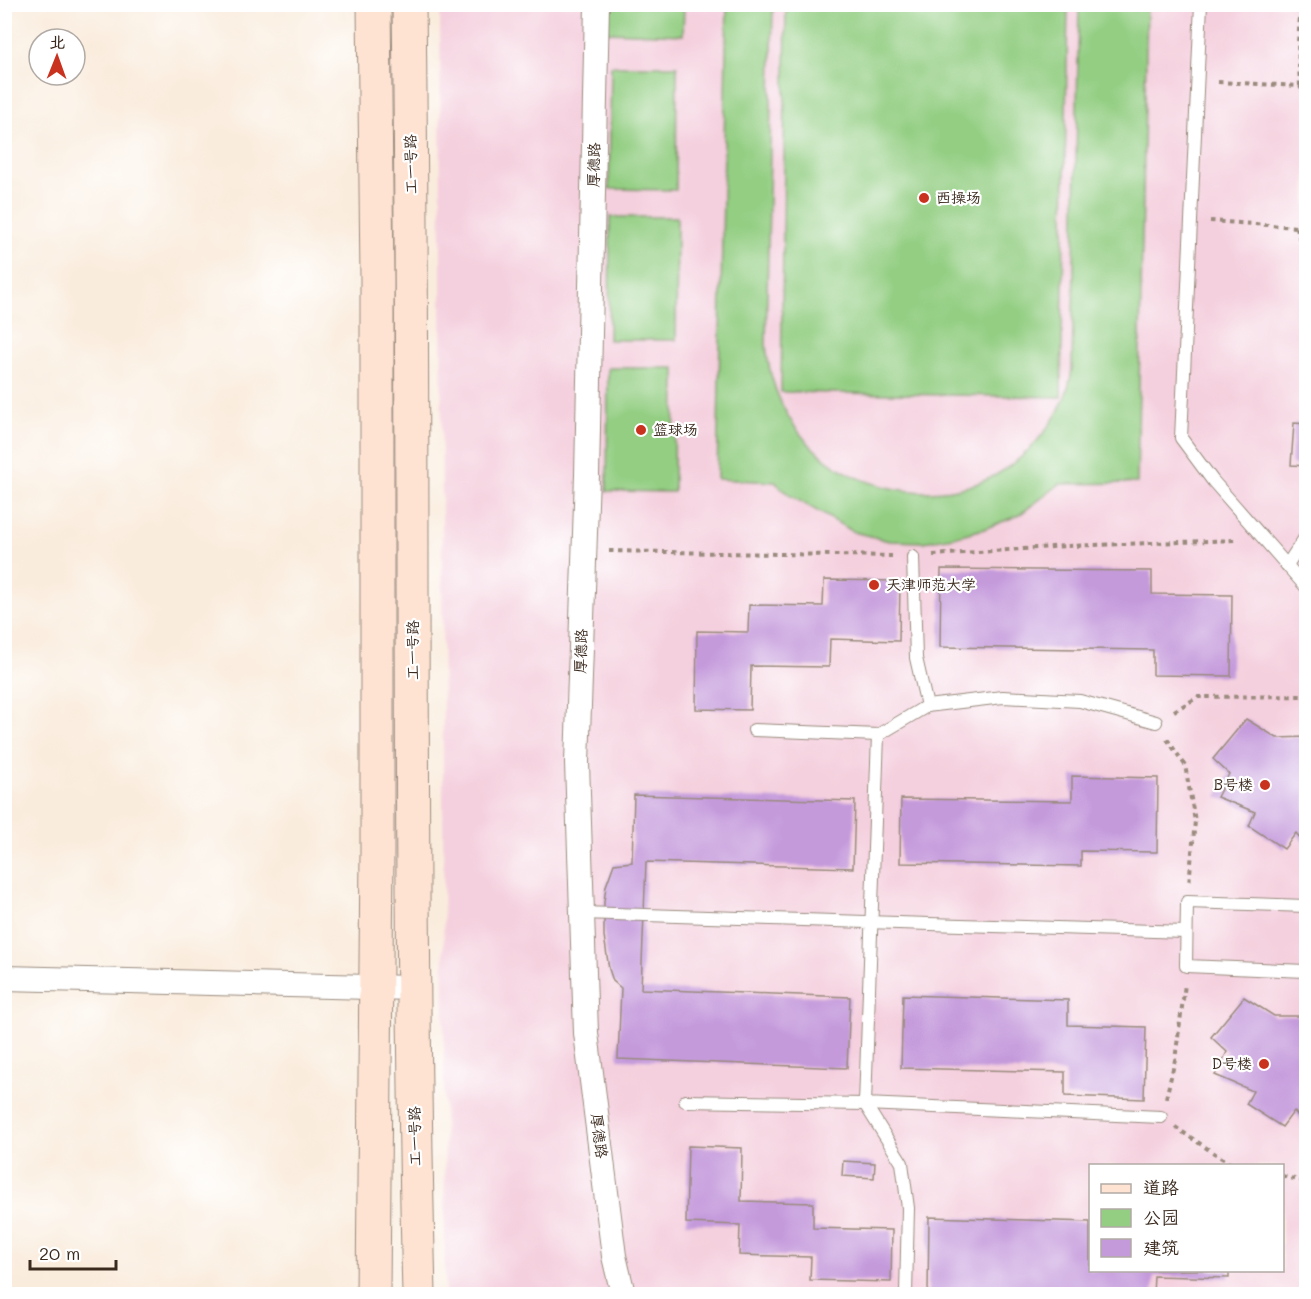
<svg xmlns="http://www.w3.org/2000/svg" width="1311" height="1299" font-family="Mali,'LXGW WenKai TC',sans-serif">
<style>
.built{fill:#f4cfdd;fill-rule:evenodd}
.green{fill:#93ce82;stroke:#677c50;stroke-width:1.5}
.building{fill:#c49adb}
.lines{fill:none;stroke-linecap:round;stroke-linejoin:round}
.lane-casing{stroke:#9a8b7e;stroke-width:14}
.street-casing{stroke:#9a8b7e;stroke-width:26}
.secondary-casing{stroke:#9a8b7e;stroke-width:35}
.path{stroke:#9a8b7e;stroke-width:4;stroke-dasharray:4.5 4.5;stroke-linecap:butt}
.lane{stroke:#fff;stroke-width:12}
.street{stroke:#fff;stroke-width:24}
.secondary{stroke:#fee3d2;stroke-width:33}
.poi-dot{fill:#c8321e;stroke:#fff;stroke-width:2}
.labels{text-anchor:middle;stroke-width:4.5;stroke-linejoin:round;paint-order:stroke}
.street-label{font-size:15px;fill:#3b2a1e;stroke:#fff}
.poi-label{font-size:15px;fill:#3b2a1e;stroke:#fff;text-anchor:start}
</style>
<rect width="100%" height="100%" fill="#fff"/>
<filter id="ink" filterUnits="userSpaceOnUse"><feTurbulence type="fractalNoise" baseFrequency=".0167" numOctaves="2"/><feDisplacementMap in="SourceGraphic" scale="12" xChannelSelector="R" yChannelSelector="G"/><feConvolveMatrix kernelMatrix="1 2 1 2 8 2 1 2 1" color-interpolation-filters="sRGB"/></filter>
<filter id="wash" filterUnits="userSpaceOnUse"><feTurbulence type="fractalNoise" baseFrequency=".008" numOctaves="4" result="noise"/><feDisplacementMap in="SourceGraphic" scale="24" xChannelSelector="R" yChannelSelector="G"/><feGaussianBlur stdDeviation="1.35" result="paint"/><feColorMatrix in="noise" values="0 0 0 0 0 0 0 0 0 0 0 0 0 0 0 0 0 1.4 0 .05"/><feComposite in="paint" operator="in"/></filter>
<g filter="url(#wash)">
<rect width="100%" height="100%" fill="#faecdd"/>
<path class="built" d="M440,5H1306V1294H445ZM1090,1166H1282V1270H1090Z"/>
<g class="green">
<polygon points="608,5 684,5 683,35 607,32"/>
<path d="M727,5H773L766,346C770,385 784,419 812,447C851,486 917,501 969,486C995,479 1020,461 1037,441C1056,419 1068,398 1072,369L1079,5H1147L1137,483L1060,484L1019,515L984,529L953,537L924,542L889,541L854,532L789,495L775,482L717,479Z"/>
<polygon points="786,5 1068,5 1061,397 781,392"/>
<polygon points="611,66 677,66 676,190 609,189"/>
<polygon points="610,217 677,217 676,340 609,340"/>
<polygon points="608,368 675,368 674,492 607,491"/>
</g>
<g id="blocks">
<g class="building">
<polygon points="1294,423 1306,424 1306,466 1291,465"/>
<polygon points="941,569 1152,571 1152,594 1232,595 1231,676 1153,675 1153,650 940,647"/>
<polygon points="824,580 900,581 899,641 830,639 829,667 751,666 750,710 696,709 697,631 748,632 749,605 823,606"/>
<polygon points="1246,719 1277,738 1306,737 1306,845 1296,833 1284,849 1249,826 1255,812 1217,797 1229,774 1213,759"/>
<polygon points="1072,776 1158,778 1157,852 1081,851 1081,866 900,863 901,799 1072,801"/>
<polygon points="634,795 855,801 853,868 646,862 641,989 850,997 847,1068 618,1059 621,988 613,981 609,969 604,936 604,902 606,886 614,864 632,862"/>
<polygon points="903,995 1068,1000 1068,1025 1146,1027 1144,1099 1065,1096 1065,1072 901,1068"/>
<polygon points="1244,997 1274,1016 1306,1016 1306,1126 1294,1111 1282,1127 1246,1104 1253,1091 1215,1075 1227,1052 1211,1037"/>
<polygon points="688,1146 742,1148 741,1201 813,1203 813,1228 892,1230 891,1282 810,1280 811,1257 739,1255 740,1225 686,1223"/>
<polygon points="843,1161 875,1163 874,1178 842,1176"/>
<polygon points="929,1217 1090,1222 1090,1270 1229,1270 1229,1278 1154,1276 1153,1294 928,1293"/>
</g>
</g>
</g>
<g filter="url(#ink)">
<use href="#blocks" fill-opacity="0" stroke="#9a8b7e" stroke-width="1.5"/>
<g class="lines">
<g class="lane-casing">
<g id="lane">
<polyline points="1201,4 1181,438 1213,481 1306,587"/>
<polyline points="913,557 916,658 927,706"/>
<polyline points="1287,565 1306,536"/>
<polyline points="1156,722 1080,701 1003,697 927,706 878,735 865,1104 1161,1117"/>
<polyline points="754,730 878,735"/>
<polyline points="1306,906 1187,902 1186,966 1306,971"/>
<polyline points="582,913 1186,932"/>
<polyline points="685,1101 865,1104 902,1163 908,1208 906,1294"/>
</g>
</g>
<g class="street-casing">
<g id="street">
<polyline points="597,4 587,475 577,763 586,1033 614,1256 623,1294"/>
<polyline points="4,978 413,988"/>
</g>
</g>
<g class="secondary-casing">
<g id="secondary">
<path d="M409,4C415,434 408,865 419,1294"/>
<polyline points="373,1294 377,852 377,279 374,4"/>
</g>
</g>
<g class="path">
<polyline points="1218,82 1300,86 1306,97"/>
<polyline points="1300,86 1298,42 1301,4"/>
<polyline points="1210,221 1297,227 1306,210"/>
<polyline points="1297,227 1306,270"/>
<polyline points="609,551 892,556"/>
<polyline points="933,555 1067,546 1237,540"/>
<polyline points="1174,711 1198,697 1306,696"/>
<polyline points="1167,739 1185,765 1195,821 1189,884"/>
<polyline points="1166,1098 1175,1060 1185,984"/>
<polyline points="1175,1127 1229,1163 1240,1166"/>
<polyline points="1282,1176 1306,1182"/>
</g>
<use href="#lane" class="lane"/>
<use href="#street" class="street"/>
<use href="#secondary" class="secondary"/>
</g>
</g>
<g class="poi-dot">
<circle cx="924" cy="198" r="6"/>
<circle cx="641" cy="430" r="6"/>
<circle cx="874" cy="585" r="6"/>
<circle cx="1265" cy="785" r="6"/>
<circle cx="1264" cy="1064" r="6"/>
</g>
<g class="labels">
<g class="street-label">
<text transform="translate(411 164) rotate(-91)" y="5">工一号路</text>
<text transform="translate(594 165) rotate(-89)" y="5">厚德路</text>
<text transform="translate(413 650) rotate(-90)" y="5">工一号路</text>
<text transform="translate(581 651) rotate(-88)" y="5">厚德路</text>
<text transform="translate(415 1136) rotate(-91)" y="5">工一号路</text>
<text transform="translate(599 1136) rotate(83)" y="5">厚德路</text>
</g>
<g class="poi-label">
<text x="936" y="203">西操场</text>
<text x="653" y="435">篮球场</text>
<text x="886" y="590">天津师范大学</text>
<text x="1253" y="790" text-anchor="end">B号楼</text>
<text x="1252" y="1069" text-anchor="end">D号楼</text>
</g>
</g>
<rect width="1311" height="1299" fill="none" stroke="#fff" stroke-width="24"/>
<rect x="1089" y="1164" width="195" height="108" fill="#ffffff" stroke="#b1aaa5" stroke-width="1.5"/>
<rect x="1101" y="1184" width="30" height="9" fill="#fee3d2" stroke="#b1aaa5" stroke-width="1.5"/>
<text x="1143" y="1194" font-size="18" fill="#3b2a1e">道路</text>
<rect x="1101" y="1209" width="30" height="18" fill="#93ce82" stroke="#b1aaa5" stroke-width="1.5"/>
<text x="1143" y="1224" font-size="18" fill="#3b2a1e">公园</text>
<rect x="1101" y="1239" width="30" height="18" fill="#c49adb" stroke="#b1aaa5" stroke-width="1.5"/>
<text x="1143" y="1254" font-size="18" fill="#3b2a1e">建筑</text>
<g transform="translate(57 57) rotate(1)"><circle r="28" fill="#ffffff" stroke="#b1aaa5" stroke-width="1.5"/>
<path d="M0-4.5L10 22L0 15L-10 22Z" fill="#c8321e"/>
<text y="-9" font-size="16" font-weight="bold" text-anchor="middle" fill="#3b2a1e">北</text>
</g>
<path d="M30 1260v9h86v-9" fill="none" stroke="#3b2a1e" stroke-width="3"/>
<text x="39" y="1260" font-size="18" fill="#3b2a1e" stroke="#ffffff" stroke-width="4.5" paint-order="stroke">20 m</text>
</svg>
